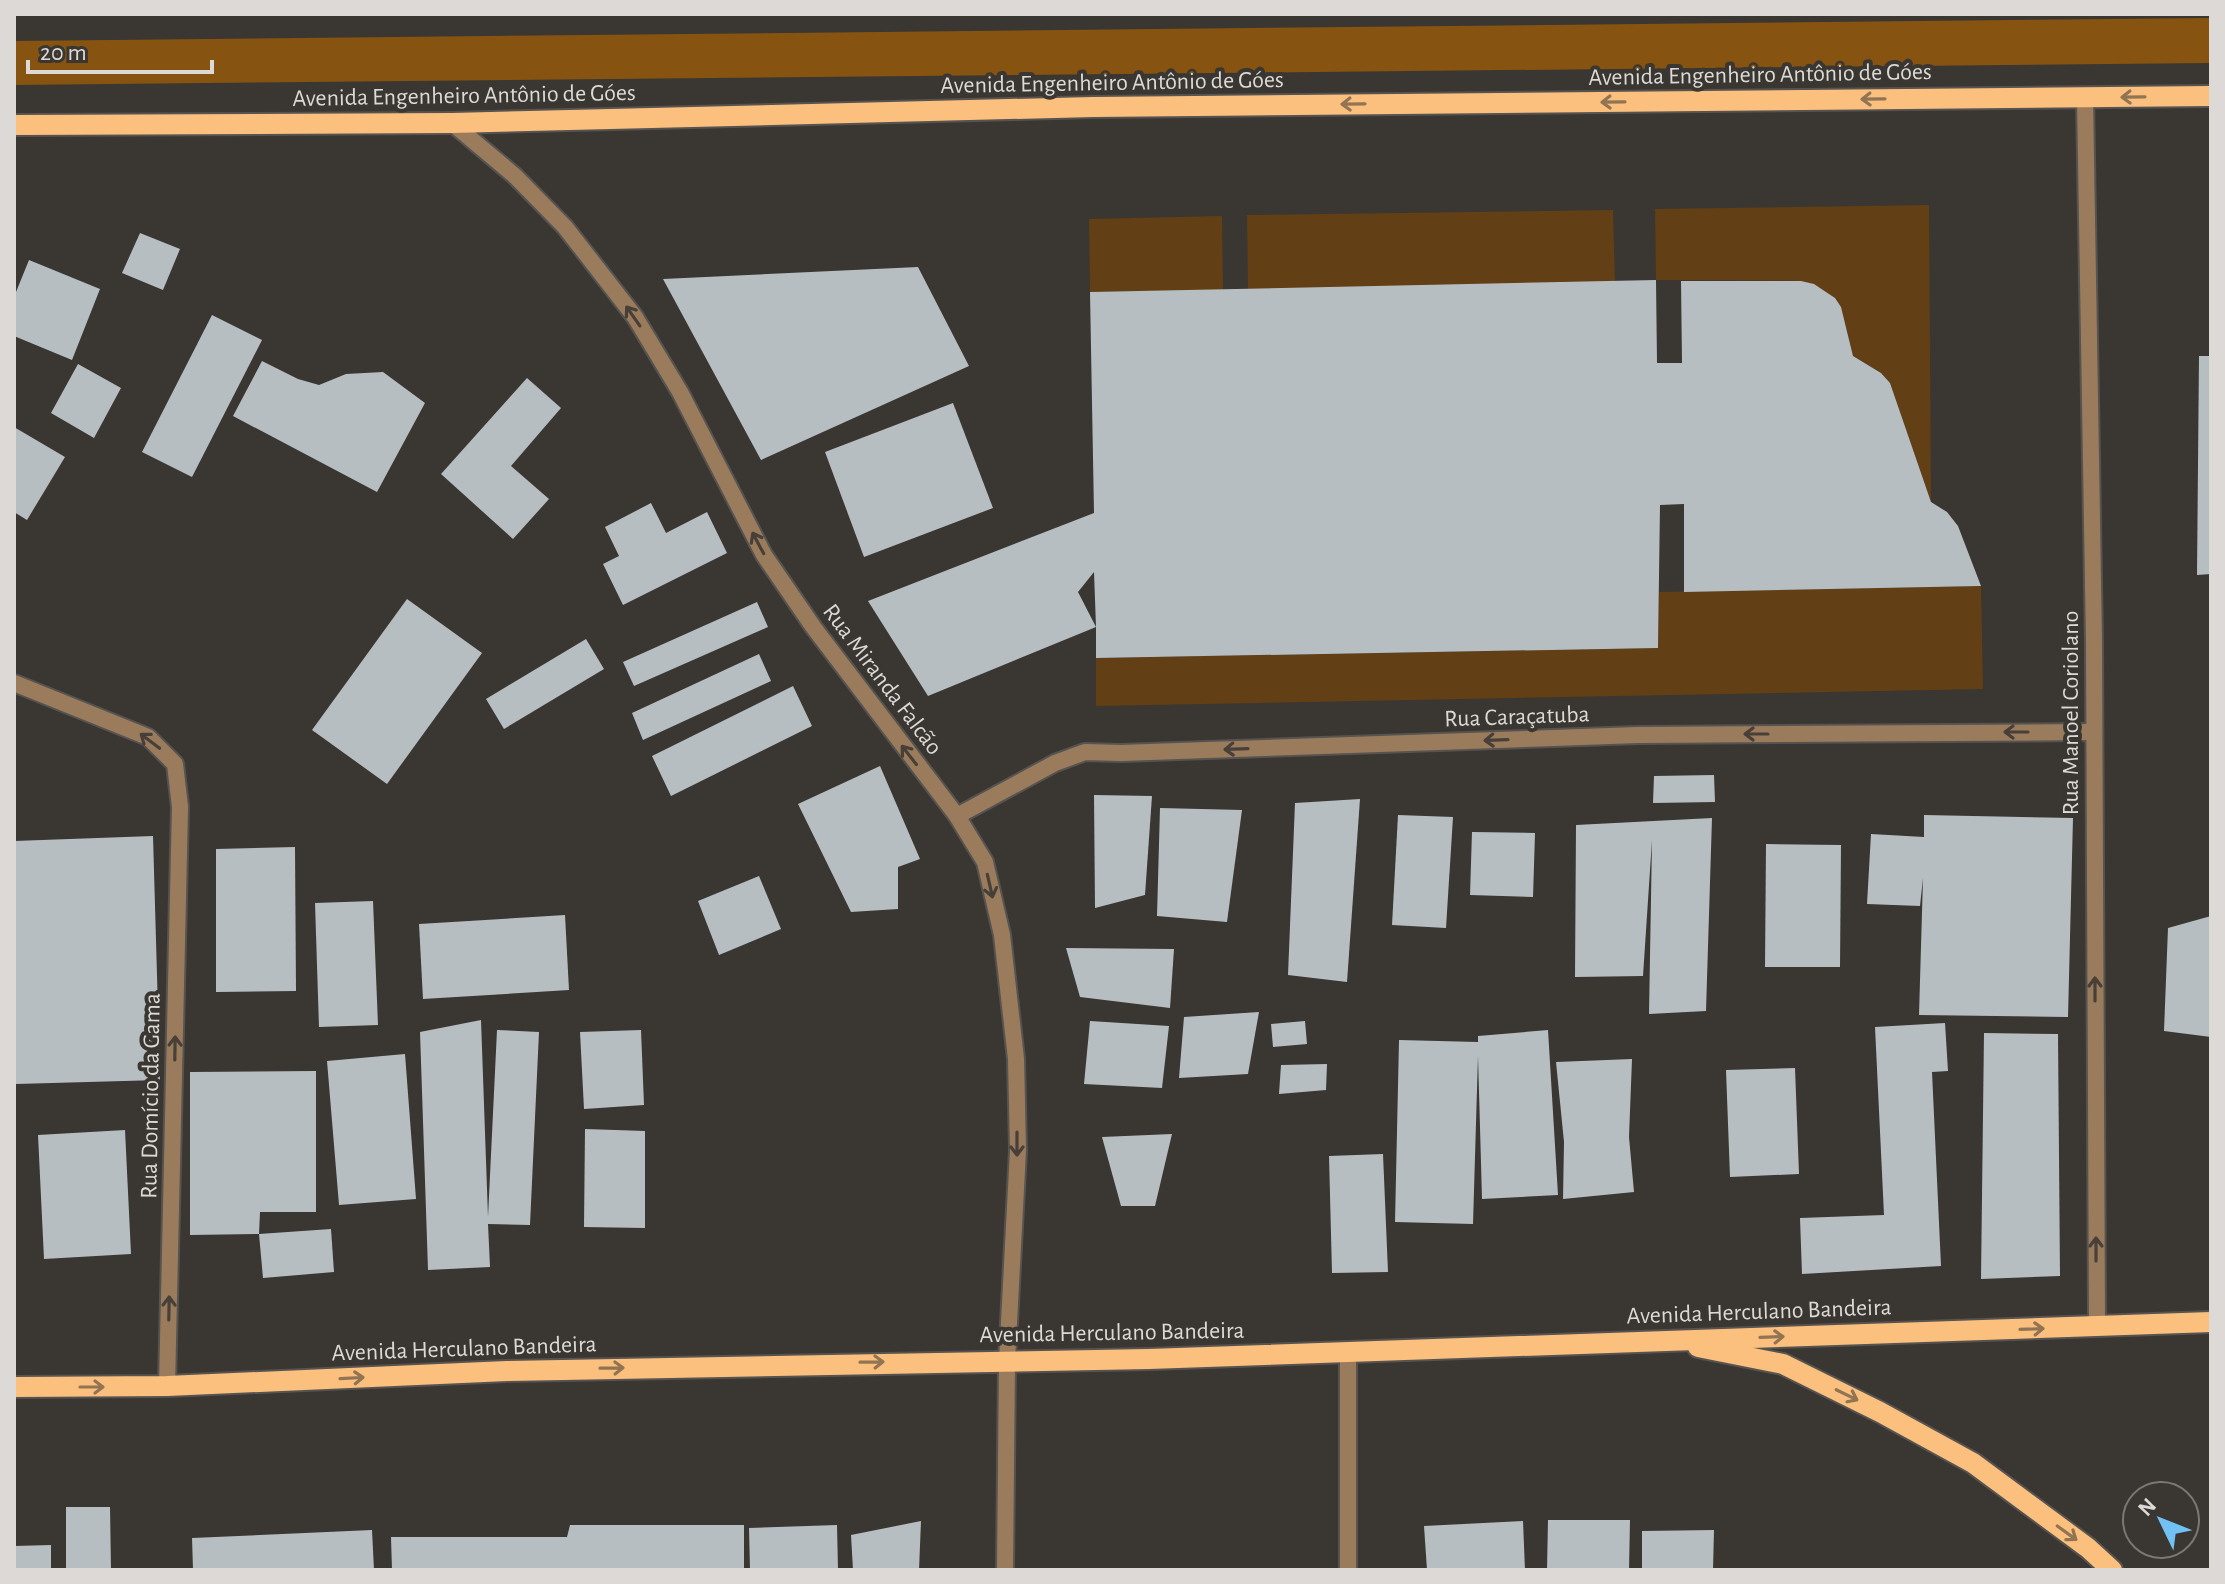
<svg xmlns="http://www.w3.org/2000/svg" width="2225" height="1584" font-family="'Alegreya Sans',sans-serif">
<style>
.green{fill:#623f14}
.forest{fill:#865410}
.building{fill:#b7bec2}
.lines{fill:none;stroke-linecap:round;stroke-linejoin:round}
.minor-casing{stroke:#575350;stroke-width:20}
.primary-casing{stroke:#575350;stroke-width:24}
.minor{stroke:#9a7c5d;stroke-width:16}
.primary{stroke:#fcc07e;stroke-width:20}
.oneway{stroke:#917454}
.oneway2{stroke:#484038}
.labels{text-anchor:middle;stroke-width:8;stroke-linejoin:round;paint-order:stroke}
.street-label{font-size:24px;fill:#dcd9d6;stroke:#3a3632}
</style>
<rect width="100%" height="100%" fill="#3a3632"/>
<g class="green">
<path d="M1929,205L1931,502L1890,383L1880,372L1853,356C1844,319 1844,292 1801,281L1656,280L1655,209Z"/>
<polygon points="1613,210 1615,282 1248,289 1247,215"/>
<polygon points="1222,216 1223,290 1090,292 1089,219"/>
<polygon points="1981,586 1983,689 1096,706 1096,658 1658,648 1659,592"/>
</g>
<polygon class="forest" points="2211,18 2211,63 14,85 14,41"/>
<g class="building">
<polygon points="140,233 180,249 163,290 122,273"/>
<polygon points="29,260 100,289 72,360 14,336 14,297"/>
<polygon points="918,267 969,366 761,460 663,279"/>
<polygon points="1656,280 1657,363 1682,363 1681,281 1801,281 1814,284 1835,298 1841,307 1853,356 1881,373 1890,383 1931,502 1947,512 1958,526 1981,586 1684,592 1684,504 1660,505 1658,648 1096,658 1096,627 1094,572 1078,592 1096,627 928,696 868,601 1094,513 1090,292"/>
<polygon points="212,315 262,340 192,477 142,452"/>
<polygon points="2199,356 2211,356 2211,574 2197,575"/>
<polygon points="262,361 298,379 319,385 346,374 383,372 425,403 377,492 233,416"/>
<polygon points="78,364 121,388 94,438 51,413"/>
<polygon points="527,378 561,408 511,466 549,499 513,539 441,474"/>
<polygon points="953,403 993,508 864,557 825,452"/>
<polygon points="14,427 65,457 27,520 14,512"/>
<polygon points="651,503 666,533 707,512 727,553 623,605 603,564 619,556 605,527"/>
<polygon points="407,599 482,653 387,784 312,730"/>
<polygon points="757,602 768,627 634,686 623,662"/>
<polygon points="586,639 604,669 504,729 486,699"/>
<polygon points="759,654 771,681 643,740 632,713"/>
<polygon points="793,686 812,726 671,796 652,756"/>
<polygon points="880,766 920,859 898,867 898,909 851,912 798,804"/>
<polygon points="1714,775 1715,802 1653,803 1654,776"/>
<polygon points="1094,795 1152,796 1145,895 1095,908"/>
<polygon points="1360,799 1347,982 1288,975 1295,803"/>
<polygon points="1160,808 1242,810 1227,922 1157,916"/>
<polygon points="1398,815 1453,817 1446,928 1392,925"/>
<polygon points="1924,815 2073,818 2068,1017 1919,1015 1923,878 1920,906 1867,904 1871,834 1924,837"/>
<polygon points="1712,818 1706,1011 1649,1014 1652,840 1643,976 1575,977 1576,825"/>
<polygon points="1472,832 1535,833 1533,897 1470,895"/>
<polygon points="153,836 160,1080 16,1084 14,841"/>
<polygon points="1766,844 1841,845 1840,967 1765,967"/>
<polygon points="295,847 296,991 216,992 216,849"/>
<polygon points="759,876 781,929 719,955 698,901"/>
<polygon points="373,901 378,1025 319,1027 315,903"/>
<polygon points="565,915 569,990 423,999 419,924"/>
<polygon points="2211,916 2211,1037 2164,1031 2168,928"/>
<polygon points="1066,948 1174,949 1170,1008 1080,997"/>
<polygon points="1259,1012 1248,1074 1179,1078 1184,1017"/>
<polygon points="481,1020 488,1217 497,1030 539,1032 530,1225 488,1224 490,1267 428,1270 420,1032"/>
<polygon points="1090,1021 1169,1026 1162,1088 1084,1084"/>
<polygon points="1305,1021 1307,1044 1273,1047 1271,1024"/>
<polygon points="1945,1023 1948,1071 1932,1072 1941,1266 1802,1274 1800,1218 1884,1215 1875,1027"/>
<polygon points="641,1030 644,1105 584,1109 580,1032"/>
<polygon points="1548,1030 1558,1195 1482,1199 1478,1056 1473,1224 1395,1222 1399,1040 1478,1042 1478,1036"/>
<polygon points="1984,1033 2058,1034 2060,1276 1981,1279"/>
<polygon points="405,1054 416,1199 339,1205 327,1061"/>
<polygon points="1632,1059 1629,1137 1634,1192 1563,1199 1564,1142 1556,1062"/>
<polygon points="1327,1064 1326,1090 1279,1094 1281,1065"/>
<polygon points="1795,1068 1799,1174 1730,1177 1726,1070"/>
<polygon points="316,1071 316,1212 260,1212 259,1234 190,1235 190,1072"/>
<polygon points="585,1129 645,1131 645,1228 584,1227"/>
<polygon points="125,1130 131,1254 44,1259 38,1135"/>
<polygon points="1172,1134 1155,1206 1121,1206 1102,1137"/>
<polygon points="1383,1154 1388,1272 1332,1273 1329,1156"/>
<polygon points="331,1229 334,1272 263,1278 259,1234"/>
<polygon points="66,1507 110,1507 111,1570 66,1570"/>
<polygon points="1548,1520 1630,1520 1629,1570 1547,1570"/>
<polygon points="921,1521 919,1570 853,1570 851,1535"/>
<polygon points="1523,1521 1525,1570 1427,1570 1424,1526"/>
<polygon points="570,1525 744,1525 744,1570 392,1570 391,1537 567,1537"/>
<polygon points="837,1525 838,1570 750,1570 749,1528"/>
<polygon points="372,1530 374,1570 193,1570 192,1538"/>
<polygon points="1714,1530 1713,1570 1642,1570 1642,1531"/>
<polygon points="51,1545 51,1570 14,1570 14,1546"/>
</g>
<g class="lines">
<g class="minor-casing">
<g id="minor">
<polyline points="2085,98 2094,642 2097,1327"/>
<polyline points="452,123 515,176 565,227 635,317 680,392 764,555 814,628 957,816 985,862 1002,935 1016,1059 1018,1150 1007,1361 1005,1570"/>
<polyline points="14,683 148,737 175,764 180,807 167,1386"/>
<polyline points="957,816 1055,763 1085,752 1121,753 1638,735 2094,732"/>
<polyline points="1348,1351 1348,1570"/>
</g>
</g>
<g class="primary-casing">
<g id="primary">
<polyline points="14,125 452,123 1093,107 2211,96"/>
<polyline points="1698,1347 1783,1364 1880,1412 1973,1463 2088,1548 2112,1570"/>
<polyline points="14,1387 167,1386 507,1371 1149,1359 2211,1322"/>
</g>
</g>
<use href="#minor" class="minor"/>
<use href="#primary" class="primary"/>
</g>
<defs><path id="oneway-shaft" d="M-6 0H5M1.5-3L5.5 0L1.5 3" fill="none" stroke-width="1.6" stroke-linecap="round" stroke-linejoin="round" transform="scale(2)"/></defs>
<g class="oneway">
<use href="#oneway-shaft" transform="translate(2133 97) rotate(179)"/>
<use href="#oneway-shaft" transform="translate(1873 99) rotate(179)"/>
<use href="#oneway-shaft" transform="translate(1613 102) rotate(179)"/>
<use href="#oneway-shaft" transform="translate(1353 104) rotate(179)"/>
<use href="#oneway-shaft" transform="translate(2032 1329) rotate(-2)"/>
<use href="#oneway-shaft" transform="translate(1772 1337) rotate(-2)"/>
<use href="#oneway-shaft" transform="translate(872 1362) rotate(-1)"/>
<use href="#oneway-shaft" transform="translate(612 1368) rotate(-1)"/>
<use href="#oneway-shaft" transform="translate(352 1378) rotate(-3)"/>
<use href="#oneway-shaft" transform="translate(92 1387)"/>
<use href="#oneway-shaft" transform="translate(1847 1395) rotate(26)"/>
<use href="#oneway-shaft" transform="translate(2067 1533) rotate(36)"/>
</g>
<g class="oneway2">
<use href="#oneway-shaft" transform="translate(633 316) rotate(-125)"/>
<use href="#oneway-shaft" transform="translate(758 543) rotate(-118)"/>
<use href="#oneway-shaft" transform="translate(2016 732) rotate(180)"/>
<use href="#oneway-shaft" transform="translate(1756 734) rotate(180)"/>
<use href="#oneway-shaft" transform="translate(1496 740) rotate(178)"/>
<use href="#oneway-shaft" transform="translate(150 741) rotate(-143)"/>
<use href="#oneway-shaft" transform="translate(1236 749) rotate(178)"/>
<use href="#oneway-shaft" transform="translate(909 755) rotate(-128)"/>
<use href="#oneway-shaft" transform="translate(990 886) rotate(77)"/>
<use href="#oneway-shaft" transform="translate(2095 989) rotate(-90)"/>
<use href="#oneway-shaft" transform="translate(175 1048) rotate(-89)"/>
<use href="#oneway-shaft" transform="translate(1017 1144) rotate(90)"/>
<use href="#oneway-shaft" transform="translate(2096 1249) rotate(-90)"/>
<use href="#oneway-shaft" transform="translate(169 1308) rotate(-89)"/>
</g>
<g class="labels">
<g class="street-label">
<text transform="translate(1760 74) rotate(-1)" y="8">Avenida Engenheiro Antônio de Góes</text>
<text transform="translate(1112 82) rotate(-1)" y="8">Avenida Engenheiro Antônio de Góes</text>
<text transform="translate(464 95) rotate(-1)" y="8">Avenida Engenheiro Antônio de Góes</text>
<text transform="translate(883 679) rotate(53)" y="8">Rua Miranda Falcão</text>
<text transform="translate(2070 713) rotate(-90)" y="8">Rua Manoel Coriolano</text>
<text transform="translate(1517 716) rotate(-2)" y="8">Rua Caraçatuba</text>
<text transform="translate(150 1096) rotate(-89)" y="8">Rua Domício da Gama</text>
<text transform="translate(1759 1311) rotate(-2)" y="8">Avenida Herculano Bandeira</text>
<text transform="translate(1112 1332) rotate(-1)" y="8">Avenida Herculano Bandeira</text>
<text transform="translate(464 1348) rotate(-2)" y="8">Avenida Herculano Bandeira</text>
</g>
</g>
<rect width="2225" height="1584" fill="none" stroke="#dcd9d6" stroke-width="32"/>
<g transform="translate(2161 1520) rotate(313)"><circle r="38" fill="#3a3632" stroke="#7b7774" stroke-width="2"/>
<path d="M0-6L14 30L0 20L-14 30Z" fill="#72c1f5"/>
<text y="-12" font-size="22" font-weight="bold" text-anchor="middle" fill="#dcd9d6">N</text>
</g>
<path d="M28 60v12h184v-12" fill="none" stroke="#dcd9d6" stroke-width="4"/>
<text x="40" y="60" font-size="24" fill="#dcd9d6" stroke="#3a3632" stroke-width="6" paint-order="stroke">20 m</text>
</svg>
